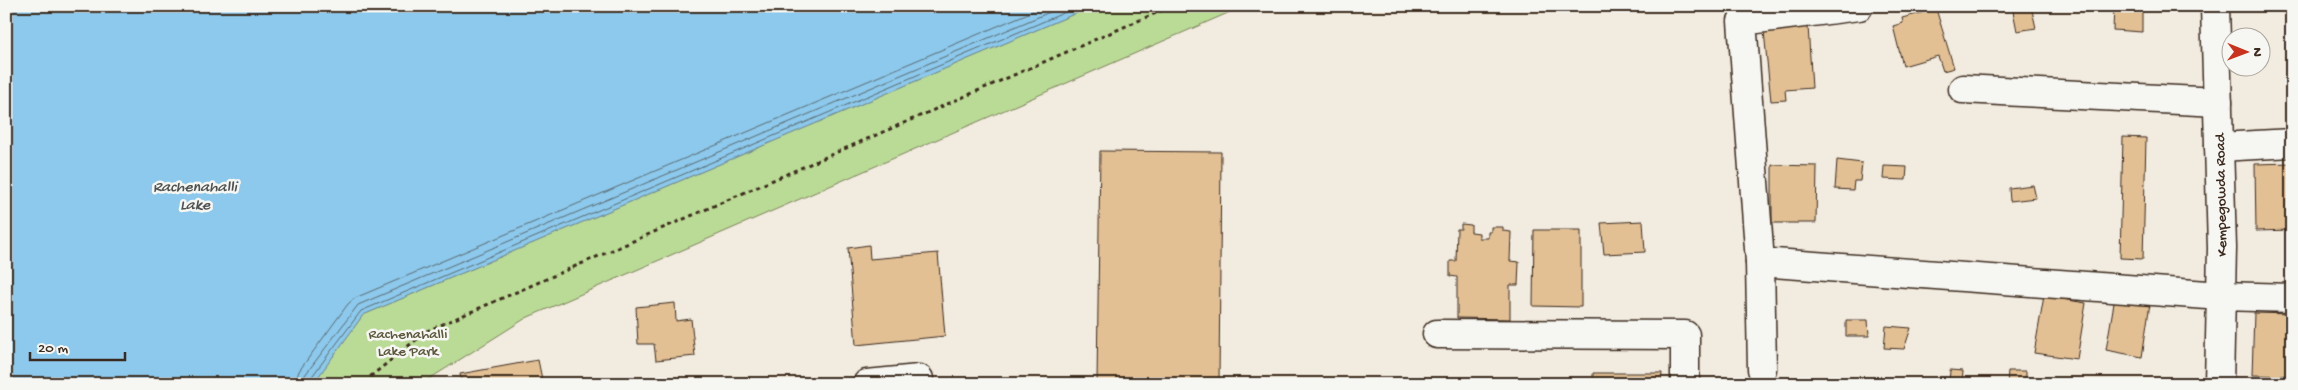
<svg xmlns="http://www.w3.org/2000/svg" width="2298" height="390" font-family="'Gochi Hand',sans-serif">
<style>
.green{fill:#badb95;stroke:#7a825a}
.water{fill:#8cc9ec;stroke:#6c899a}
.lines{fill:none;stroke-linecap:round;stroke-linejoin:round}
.shore{stroke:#5b6a70;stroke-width:1}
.building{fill:#e2c094;stroke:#3b2a1e}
.minor-casing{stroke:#3b2a1e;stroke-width:31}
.tertiary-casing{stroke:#3b2a1e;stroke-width:31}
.path{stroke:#3b2a1e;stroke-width:3;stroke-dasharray:4 4;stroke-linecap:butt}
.minor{stroke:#f6f6f2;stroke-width:28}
.tertiary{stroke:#f6f6f2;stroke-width:28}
.labels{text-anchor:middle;stroke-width:5;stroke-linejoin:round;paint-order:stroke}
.street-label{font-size:15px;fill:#3b2a1e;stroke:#f6f6f2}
.park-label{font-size:15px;fill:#5b563c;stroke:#f6f6f2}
.water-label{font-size:16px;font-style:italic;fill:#4f5252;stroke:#f6f6f2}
</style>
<rect width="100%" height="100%" fill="#f2ebdf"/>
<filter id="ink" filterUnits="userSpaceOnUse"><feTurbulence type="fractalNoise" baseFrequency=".02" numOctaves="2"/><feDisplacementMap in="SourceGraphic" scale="10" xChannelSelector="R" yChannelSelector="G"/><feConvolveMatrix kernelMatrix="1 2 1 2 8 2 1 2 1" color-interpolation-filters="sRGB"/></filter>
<g filter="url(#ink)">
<polygon class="green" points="1093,6 1244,6 526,318 421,384 313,384 363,315"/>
<polygon class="water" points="6,6 1093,6 363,315 313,384 6,384"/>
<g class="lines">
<g class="shore">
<polyline points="295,384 299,371 348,304 355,298 1045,6"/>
<polyline points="303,384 305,375 358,305 1064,6"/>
<polyline points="309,384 310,379 361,311 1080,6"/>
</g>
</g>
<g class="building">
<polygon points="2012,6 2031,6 2036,28 2017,31"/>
<polygon points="2114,6 2142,6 2142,32 2113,30"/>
<polygon points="1936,9 1954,68 1943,71 1938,56 1903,66 1893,26 1903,23 1902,18"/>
<polygon points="1808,26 1812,88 1785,90 1786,100 1771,101 1764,31"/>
<polygon points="2123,137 2146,138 2143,259 2120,258"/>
<polygon points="1100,151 1221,152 1219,383 1097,382"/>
<polygon points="1837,160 1862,163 1860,181 1854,181 1853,190 1835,189"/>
<polygon points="2292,163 2292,230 2256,231 2255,164"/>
<polygon points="1772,165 1817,166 1816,223 1772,223"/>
<polygon points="1884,166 1907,167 1906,180 1883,179"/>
<polygon points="2033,185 2036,198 2010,201 2009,188"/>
<polygon points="1643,221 1645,252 1604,254 1601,223"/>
<polygon points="1461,224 1471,225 1471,232 1479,233 1479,238 1488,238 1488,232 1491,232 1491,227 1503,227 1503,231 1511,232 1510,261 1519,262 1518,285 1510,285 1510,319 1457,318 1457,277 1450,276 1450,261 1456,261 1457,229 1461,229"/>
<polygon points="1534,230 1581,230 1581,307 1533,306"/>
<polygon points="869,245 870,259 938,253 945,336 856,345 848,248"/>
<polygon points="2044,296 2086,303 2077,359 2034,353"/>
<polygon points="2115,297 2150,303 2142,357 2106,350"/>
<polygon points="675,303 676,321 691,319 695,356 656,360 654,344 638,344 636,307"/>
<polygon points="2254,313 2292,314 2292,376 2252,375"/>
<polygon points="1846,320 1868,320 1869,336 1846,336"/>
<polygon points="1886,326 1911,328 1904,349 1884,348"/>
<polygon points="538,360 543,384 462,384 460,374"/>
<polygon points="1950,370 1963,371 1962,384 1949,384"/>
<polygon points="2008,371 2026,371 2026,384 2007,384"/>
<polygon points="1593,373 1662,373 1661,384 1593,384"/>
<rect x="1753" y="374" width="18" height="10"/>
</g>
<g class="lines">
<g class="minor-casing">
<g id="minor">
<polyline points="1859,6 1742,21 1760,262 2221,296 2292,298"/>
<polyline points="1963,89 2218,102"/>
<polyline points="2219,147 2292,143"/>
<polyline points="1760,262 1762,369"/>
<polyline points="1437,334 1685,335 1685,384"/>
<polyline points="867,384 919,379"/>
</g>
</g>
<g class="tertiary-casing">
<polyline id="tertiary" points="2215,6 2222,248 2219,384"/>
</g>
<polyline class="path" points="367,384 371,376 427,331 1172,6"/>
<use href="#minor" class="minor"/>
<use href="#tertiary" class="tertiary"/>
</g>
</g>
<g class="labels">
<g class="street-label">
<text transform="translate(2220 195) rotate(-91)" y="5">Kempegowda Road</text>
</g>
<g class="park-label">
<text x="408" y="338">Rachenahalli<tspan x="408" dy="17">Lake Park</tspan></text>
</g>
<g class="water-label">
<text x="195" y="191">Rachenahalli<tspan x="195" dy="18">Lake</tspan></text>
</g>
</g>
<rect width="2298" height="390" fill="none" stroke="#f6f6f2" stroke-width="25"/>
<rect x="12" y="12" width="2273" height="365" fill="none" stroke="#3b2a1e" stroke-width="2" filter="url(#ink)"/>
<g transform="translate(2246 52) rotate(91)"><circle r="24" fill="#f6f6f2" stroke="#aba49d"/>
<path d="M0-4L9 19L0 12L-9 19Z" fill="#c8321e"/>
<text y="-8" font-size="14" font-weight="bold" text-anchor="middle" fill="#3b2a1e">N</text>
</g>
<path d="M30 352v8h95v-8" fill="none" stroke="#3b2a1e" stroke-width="2.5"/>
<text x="38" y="352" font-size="15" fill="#3b2a1e" stroke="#f6f6f2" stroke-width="4" paint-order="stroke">20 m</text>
</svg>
